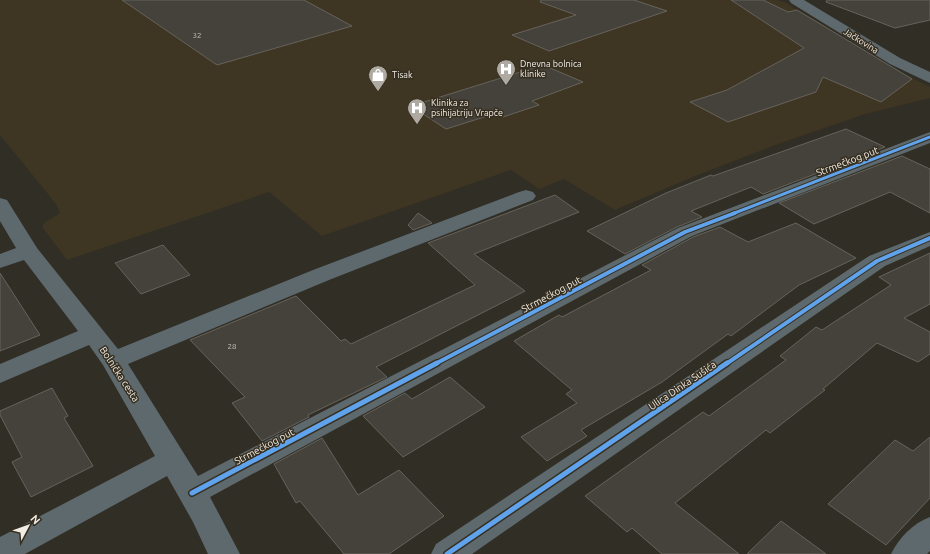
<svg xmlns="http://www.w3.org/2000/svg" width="930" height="554" font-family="Ubuntu,sans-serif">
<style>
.built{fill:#3e3522}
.building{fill:#45423b;stroke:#66635c}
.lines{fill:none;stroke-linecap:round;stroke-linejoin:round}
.minor{fill:#5d696c;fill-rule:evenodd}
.cycleway-far2-casing{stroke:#362f21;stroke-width:5}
.cycleway-far1-casing{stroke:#362f21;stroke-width:6}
.cycleway-casing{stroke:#362f21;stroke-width:8}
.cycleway-far2{stroke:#60a3ed;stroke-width:3}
.cycleway-far1{stroke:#60a3ed;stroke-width:4}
.cycleway{stroke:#60a3ed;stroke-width:5}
.labels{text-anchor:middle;stroke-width:3;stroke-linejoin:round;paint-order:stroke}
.number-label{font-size:8px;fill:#c7c2ba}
.far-street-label{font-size:9px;fill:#f2ede4;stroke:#362f21}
.far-poi-label{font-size:9px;fill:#f2ede4;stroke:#362f21;text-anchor:start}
.street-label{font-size:10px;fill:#f2ede4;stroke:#362f21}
</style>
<rect width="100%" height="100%" fill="#312e26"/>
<polygon class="built" points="0,0 778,0 788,4 892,68 930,87 930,98 865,114 778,144 695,176 615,210 564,179 539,189 511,170 322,236 269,192 67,260 43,228 43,224 47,221 60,213 56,204 0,135"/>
<g class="building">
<polygon points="122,0 304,0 352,26 217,65"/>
<polygon points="541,0 634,0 667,11 549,51 512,35 576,15 540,2"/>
<polygon points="731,0 763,0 788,12 797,10 912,79 881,102 823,77 816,92 728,122 690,102 727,90 804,48"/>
<polygon points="827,0 930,0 930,20 895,28 826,2"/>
<polygon points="543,65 583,82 532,101 539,105 503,117 497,113 446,129 411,106"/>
<polygon points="846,129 885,147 763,194 751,187 691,211 702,217 677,227 625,254 587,231 666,193 711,175 713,176"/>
<polygon points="902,156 930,169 930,213 890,192 814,224 779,203"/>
<polygon points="555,195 579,212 474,254 525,291 376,367 387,377 308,415 309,417 262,441 232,403 245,397 190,340 296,296 341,341 345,339 351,344 475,285 428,243"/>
<polygon points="418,213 432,223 413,230 408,225"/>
<polygon points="796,223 856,258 799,285 731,336 728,334 662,382 581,430 587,436 547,461 521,437 577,403 566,394 572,390 514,341 559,315 562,317 651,270 642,265 693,237 720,227 748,242"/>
<polygon points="163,245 190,275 141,294 115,263"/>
<polygon points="930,253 930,304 904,318 930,332 930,354 918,362 877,343 823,389 825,390 770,433 766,430 675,503 739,554 662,554 632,528 627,532 585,496 703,412 709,416 786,360 780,356 816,327 822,330 891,285 879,277"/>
<polygon points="0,273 40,335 0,351"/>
<polygon points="450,377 485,407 403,457 363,416 405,393 412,399"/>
<polygon points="52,388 68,416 64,418 93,466 31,497 12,462 22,457 0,415 0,411"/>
<polygon points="930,437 930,498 886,545 828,504 895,440 913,451"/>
<polygon points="322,438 358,495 399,470 444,516 389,554 344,554 300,501 296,503 274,464"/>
<polygon points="781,521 826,554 747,554"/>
</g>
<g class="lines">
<g class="minor">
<polygon points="789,0 804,0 900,58 930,72 930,83 890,64 791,3"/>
<polygon points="930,132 930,143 692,236 210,497 240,554 208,554 193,522 167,476 25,554 0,554 0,537 155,456 103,365 89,345 0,383 0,364 78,331 24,260 0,268 0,254 16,248 0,221 0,198 7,200 37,248 118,349 313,270 519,192 526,190 533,192 536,196 533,200 329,280 128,364 198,476 678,228"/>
<polygon points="930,232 930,246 885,266 472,554 431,554 436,544 869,256"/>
<path d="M930,517V551L927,554H891C899,538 913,523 930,517Z"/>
</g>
<g class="cycleway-far2-casing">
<polyline id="cycleway-far2" points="732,214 930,137"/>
</g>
<g class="cycleway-far1-casing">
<g id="cycleway-far1">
<polyline points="435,364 685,232 735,213"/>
<polyline points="726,364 877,261 930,238"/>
</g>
</g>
<g class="cycleway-casing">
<g id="cycleway">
<polyline points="192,493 437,363"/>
<polyline points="447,554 727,363"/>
</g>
</g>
<use href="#cycleway-far2" class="cycleway-far2"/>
<use href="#cycleway-far1" class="cycleway-far1"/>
<use href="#cycleway" class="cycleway"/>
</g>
<defs>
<g id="hospital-pin" transform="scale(1)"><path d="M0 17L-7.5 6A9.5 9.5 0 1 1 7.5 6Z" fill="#aeaaa2" stroke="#362f21"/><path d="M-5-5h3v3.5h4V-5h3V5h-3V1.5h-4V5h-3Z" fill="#fff"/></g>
<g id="shop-pin" transform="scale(1)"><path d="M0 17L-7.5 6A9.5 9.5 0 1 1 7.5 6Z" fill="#aeaaa2" stroke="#362f21"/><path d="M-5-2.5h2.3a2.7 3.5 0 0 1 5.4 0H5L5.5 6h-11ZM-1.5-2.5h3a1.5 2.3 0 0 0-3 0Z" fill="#fff"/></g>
</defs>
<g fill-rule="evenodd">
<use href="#hospital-pin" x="506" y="69"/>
<use href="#shop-pin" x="378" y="75"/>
<use href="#hospital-pin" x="417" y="108"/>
</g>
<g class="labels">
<g class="number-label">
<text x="197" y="38">32</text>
<text x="232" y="349">28</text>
</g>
<g class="far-street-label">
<text transform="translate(861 41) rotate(32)" y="3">Jačkovina</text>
</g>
<g class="far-poi-label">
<text x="520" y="67">Dnevna bolnica<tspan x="520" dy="10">klinike</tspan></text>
<text x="392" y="78">Tisak</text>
<text x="431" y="106">Klinika za<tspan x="431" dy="10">psihijatriju Vrapče</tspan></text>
</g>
<g class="street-label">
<text transform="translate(847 161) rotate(-21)" y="4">Strmečkog put</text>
<text transform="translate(551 294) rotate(-28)" y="4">Strmečkog put</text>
<text transform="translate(120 374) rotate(57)" y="4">Bolnička cesta</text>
<text transform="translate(682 385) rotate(-34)" y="4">Ulica Dinka Sušića</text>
<text transform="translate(264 446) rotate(-28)" y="4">Strmečkog put</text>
</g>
</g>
<g transform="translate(28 526) rotate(49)" stroke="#362f21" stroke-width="3" paint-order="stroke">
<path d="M0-3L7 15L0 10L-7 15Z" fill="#f2ede4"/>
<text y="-6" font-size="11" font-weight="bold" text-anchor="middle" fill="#f2ede4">N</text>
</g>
</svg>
